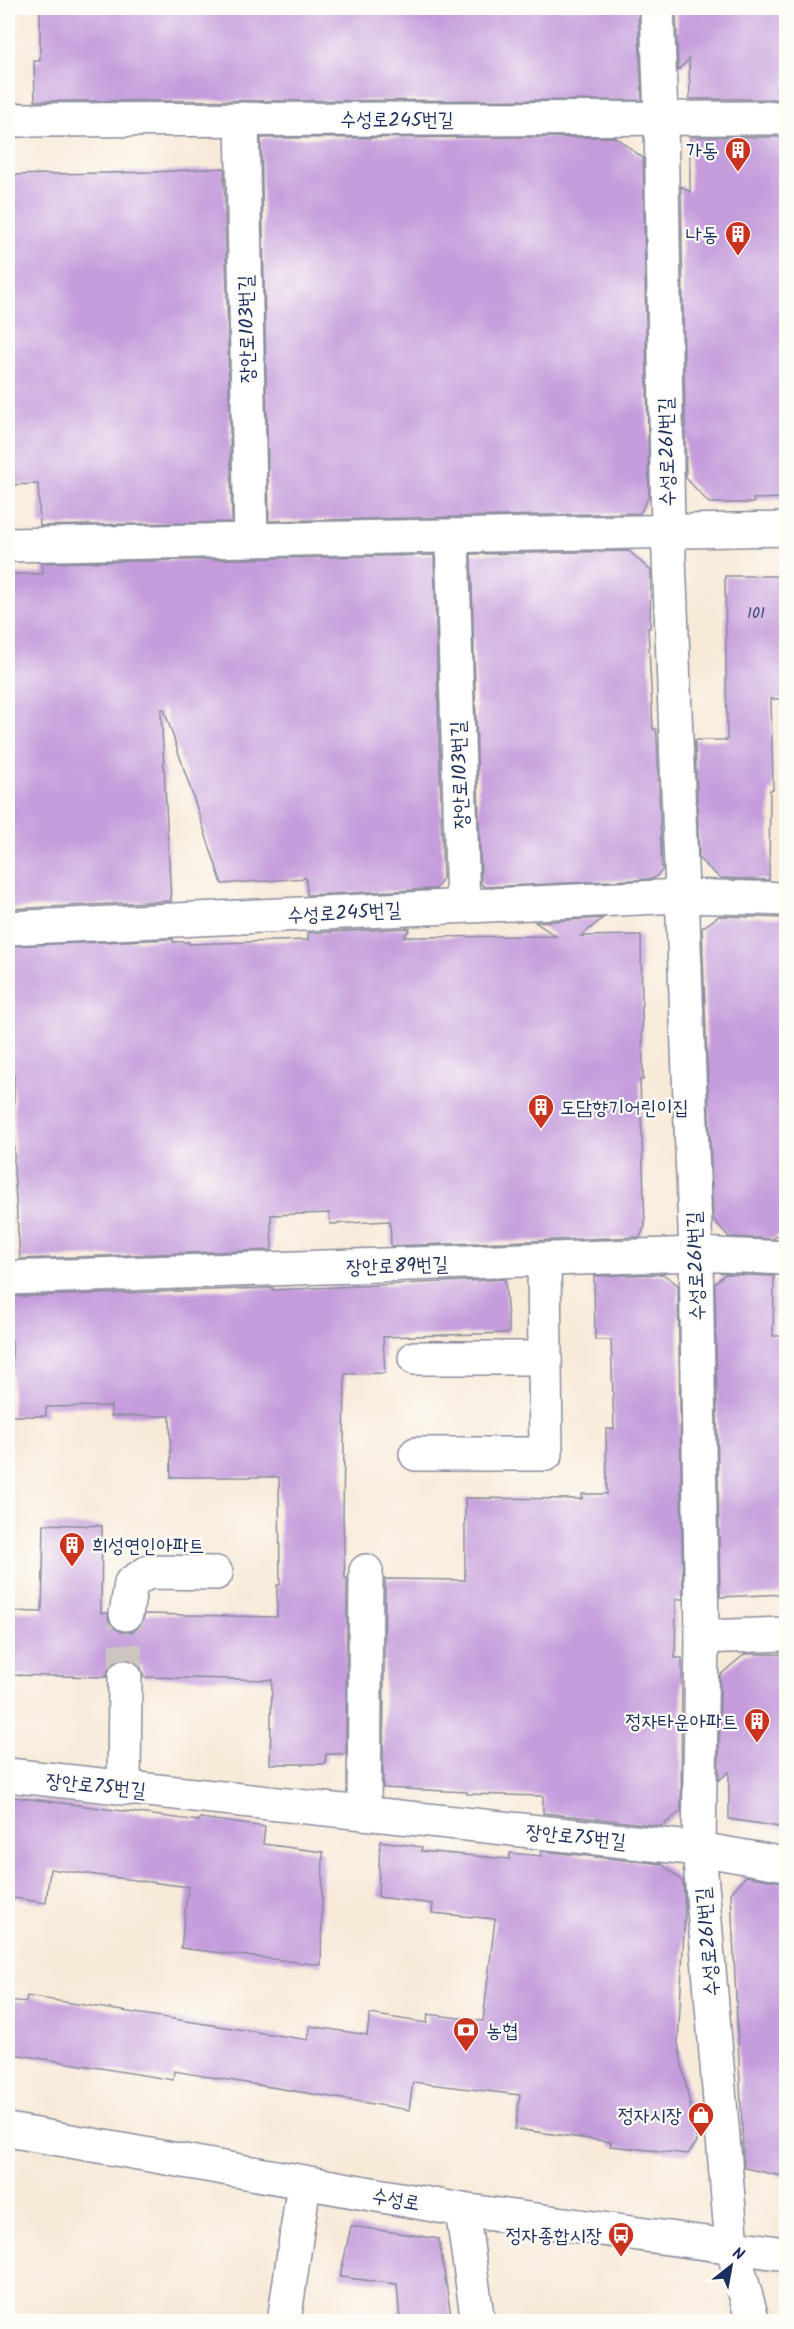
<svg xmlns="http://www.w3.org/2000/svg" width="794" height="2329" font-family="Kalam,'Poor Story',sans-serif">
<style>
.building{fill:#c59ddc}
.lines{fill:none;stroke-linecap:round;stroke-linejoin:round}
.minor-tunnel{stroke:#ccc5c0;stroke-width:33;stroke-dasharray:33 16;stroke-linecap:butt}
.minor-casing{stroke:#8a8c9c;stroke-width:36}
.minor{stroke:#fff;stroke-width:33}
.labels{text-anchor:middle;stroke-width:4.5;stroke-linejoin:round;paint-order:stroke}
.number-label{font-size:16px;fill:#464a7e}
.street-label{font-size:20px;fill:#1b2f5e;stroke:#fdfcf7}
.poi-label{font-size:20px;fill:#1b2f5e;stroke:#fdfcf7;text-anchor:end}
</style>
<rect width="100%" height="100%" fill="#fdfcf7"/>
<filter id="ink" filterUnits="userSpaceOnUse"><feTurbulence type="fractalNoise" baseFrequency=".0167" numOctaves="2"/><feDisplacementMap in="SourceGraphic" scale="12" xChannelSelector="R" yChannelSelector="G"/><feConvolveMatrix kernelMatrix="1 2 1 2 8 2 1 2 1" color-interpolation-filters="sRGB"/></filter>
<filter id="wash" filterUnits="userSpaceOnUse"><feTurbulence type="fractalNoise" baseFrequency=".008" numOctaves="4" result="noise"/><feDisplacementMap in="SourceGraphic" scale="24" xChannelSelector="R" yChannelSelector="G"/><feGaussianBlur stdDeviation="1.35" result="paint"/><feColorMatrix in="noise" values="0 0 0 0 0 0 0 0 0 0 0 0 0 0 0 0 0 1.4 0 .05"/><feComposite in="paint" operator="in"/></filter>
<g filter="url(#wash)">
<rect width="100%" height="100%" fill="#f8ead9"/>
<g id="blocks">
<g class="building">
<polygon points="40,8 638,8 642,100 35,101 34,61 40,61"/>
<polygon points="676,8 786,8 786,99 690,99 689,59 678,70"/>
<polygon points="615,137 643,158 649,497 640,513 269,521 261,138"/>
<polygon points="690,137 786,137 786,498 753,499 754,503 709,503 686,478 681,186 690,192"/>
<polygon points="224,168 232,522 40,526 38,484 8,485 8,175 153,172"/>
<polygon points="629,551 651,571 650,628 648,628 653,729 656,729 657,741 662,871 653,879 485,887 481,884 471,554"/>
<polygon points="434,555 443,878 436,889 307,895 306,878 222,884 164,709 161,710 171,901 8,909 8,574 43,574 42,563"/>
<polygon points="725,576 786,576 785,699 771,699 773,790 770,790 769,880 720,878 699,859 695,740 727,740"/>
<polygon points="719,916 786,918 786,994 784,994 786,1235 775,1236 775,1239 729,1237 713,1219 702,928"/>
<polygon points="603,918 581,936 641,935 643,1080 640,1080 645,1226 640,1237 391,1246 390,1221 330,1224 329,1213 271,1215 272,1250 20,1259 14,1171 14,1075 8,1075 8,946 173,939 173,942 189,942 189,944 308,940 308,933 410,928 404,937 556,936 535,922"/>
<polygon points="663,1274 678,1285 683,1599 676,1599 675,1658 682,1658 681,1811 662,1826 543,1813 543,1796 467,1794 467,1792 383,1788 385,1579 465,1580 465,1498 582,1499 582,1494 607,1494 606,1429 614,1429 611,1340 595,1340 594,1276"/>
<polygon points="725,1274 774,1276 773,1336 786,1336 786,1511 780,1511 785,1594 720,1597 715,1283"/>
<polygon points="505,1279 509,1333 383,1337 385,1373 345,1374 343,1516 345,1578 347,1578 346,1754 326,1754 325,1764 270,1764 272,1680 144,1677 141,1667 135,1661 126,1658 115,1661 109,1668 106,1677 8,1675 8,1611 42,1612 44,1524 102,1526 101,1613 108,1613 109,1621 114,1628 122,1632 132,1632 140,1626 145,1614 277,1617 277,1585 280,1585 279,1477 171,1477 170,1416 111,1416 111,1406 46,1407 46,1416 12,1416 12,1341 8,1341 8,1297 273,1288 273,1290"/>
<polygon points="745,1654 786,1654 786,1828 729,1819 729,1772 719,1780 720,1675"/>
<polygon points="8,1796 199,1821 200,1818 265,1827 263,1844 323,1852 321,1965 181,1948 188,1887 50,1869 46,1903 8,1897"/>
<polygon points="380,1841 422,1847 421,1851 509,1859 510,1853 541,1856 541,1851 662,1864 683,1882 685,1911 678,2044 697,2142 688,2154 610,2146 611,2142 515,2129 520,2095 413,2082 409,2110 174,2071 173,2080 8,2053 8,2000 26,2002 27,1996 308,2040 310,2026 367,2035 370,2014 427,2023 428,2014 483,2021 495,1919 432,1913 433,1904 378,1897"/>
<polygon points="746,1876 782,1882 785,1949 786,1949 786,2177 744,2168 731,1893"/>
<polygon points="351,2226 439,2239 452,2322 400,2322 397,2284 340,2277"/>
</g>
</g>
</g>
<g filter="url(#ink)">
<use href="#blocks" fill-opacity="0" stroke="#8a8c9c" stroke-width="1.5"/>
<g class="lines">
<polyline class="minor-tunnel" points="125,1677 126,1614"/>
<g class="minor-casing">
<g id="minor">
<polyline points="657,8 661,118 668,531 696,1254 702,1637 699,1849 732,2246 753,2322"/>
<polyline points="242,119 251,540"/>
<polyline points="8,120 786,118"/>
<polyline points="452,536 463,906"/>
<polyline points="8,545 786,529"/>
<polyline points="8,928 681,896 786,899"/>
<polyline points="8,1278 696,1254 786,1258"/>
<polyline points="415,1358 545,1358"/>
<polyline points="416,1454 546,1454 544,1260"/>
<polyline points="126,1614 131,1583 148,1572 216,1573"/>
<polyline points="702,1637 786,1634"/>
<polyline points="8,1775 699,1849 786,1864"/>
<polyline points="124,1788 125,1677"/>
<polyline points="364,1813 366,1571"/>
<polyline points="8,2130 462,2210 786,2254"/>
<polyline points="462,2210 478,2322"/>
<polyline points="284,2322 304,2183"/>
</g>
</g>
<use href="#minor" class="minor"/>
</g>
</g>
<defs>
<g id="building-pin" transform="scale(1.35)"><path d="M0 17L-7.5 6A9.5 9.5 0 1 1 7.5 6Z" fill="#c8321e" stroke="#fdfcf7"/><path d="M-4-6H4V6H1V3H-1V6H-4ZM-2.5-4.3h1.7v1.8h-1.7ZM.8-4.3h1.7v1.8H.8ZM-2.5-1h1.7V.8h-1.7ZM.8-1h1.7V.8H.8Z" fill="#fff"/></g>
<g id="bank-pin" transform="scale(1.35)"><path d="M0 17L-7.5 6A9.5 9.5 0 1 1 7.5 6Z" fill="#c8321e" stroke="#fdfcf7"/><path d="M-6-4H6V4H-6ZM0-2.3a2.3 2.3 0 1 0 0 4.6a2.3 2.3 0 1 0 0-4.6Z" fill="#fff"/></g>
<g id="shop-pin" transform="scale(1.35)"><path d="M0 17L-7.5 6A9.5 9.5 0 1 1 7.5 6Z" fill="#c8321e" stroke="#fdfcf7"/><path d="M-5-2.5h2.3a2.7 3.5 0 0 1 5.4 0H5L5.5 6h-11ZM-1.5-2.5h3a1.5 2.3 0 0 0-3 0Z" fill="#fff"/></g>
<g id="bus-pin" transform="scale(1.35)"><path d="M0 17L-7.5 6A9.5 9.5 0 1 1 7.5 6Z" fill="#c8321e" stroke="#fdfcf7"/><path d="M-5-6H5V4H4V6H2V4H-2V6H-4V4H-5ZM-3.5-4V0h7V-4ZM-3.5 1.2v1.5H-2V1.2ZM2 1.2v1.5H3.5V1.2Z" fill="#fff"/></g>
</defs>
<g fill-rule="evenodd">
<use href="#building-pin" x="738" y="150"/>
<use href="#building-pin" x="738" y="234"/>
<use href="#building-pin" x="541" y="1107"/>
<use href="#building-pin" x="72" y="1545"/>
<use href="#building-pin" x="757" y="1721"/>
<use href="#bank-pin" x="466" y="2030"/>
<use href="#shop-pin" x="701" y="2115"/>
<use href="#bus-pin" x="621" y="2235"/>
</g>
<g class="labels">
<g class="number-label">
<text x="756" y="618">101</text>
</g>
<g class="street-label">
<text x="397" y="126">수성로245번길</text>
<text transform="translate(246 329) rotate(-91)" y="7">장안로103번길</text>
<text transform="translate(666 452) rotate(-91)" y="7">수성로261번길</text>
<text transform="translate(459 775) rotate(-92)" y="7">장안로103번길</text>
<text transform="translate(344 912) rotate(-3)" y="7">수성로245번길</text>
<text transform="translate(397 1265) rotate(-2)" y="7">장안로89번길</text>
<text transform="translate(695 1266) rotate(-92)" y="7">수성로261번길</text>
<text transform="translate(96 1785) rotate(6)" y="7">장안로75번길</text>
<text transform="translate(576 1836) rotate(6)" y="7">장안로75번길</text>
<text transform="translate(707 1942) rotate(-95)" y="7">수성로261번길</text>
<text transform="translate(396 2199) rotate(10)" y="7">수성로</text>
</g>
<g class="poi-label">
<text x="718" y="157">가동</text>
<text x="718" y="241">나동</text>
<text x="560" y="1114" text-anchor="start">도담향기어린이집</text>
<text x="92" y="1552" text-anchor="start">희성연인아파트</text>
<text x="738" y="1728">정자타운아파트</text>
<text x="486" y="2037" text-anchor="start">농협</text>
<text x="682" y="2122">정자시장</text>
<text x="602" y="2242">정자종합시장</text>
</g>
</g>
<rect width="794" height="2329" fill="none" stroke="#fdfcf7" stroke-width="30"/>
<g transform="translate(731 2266) rotate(31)" stroke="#fdfcf7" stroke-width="4.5" paint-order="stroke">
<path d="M0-4.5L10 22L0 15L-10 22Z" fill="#1b2f5e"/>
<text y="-9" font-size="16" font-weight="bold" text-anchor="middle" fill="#1b2f5e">N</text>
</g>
</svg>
